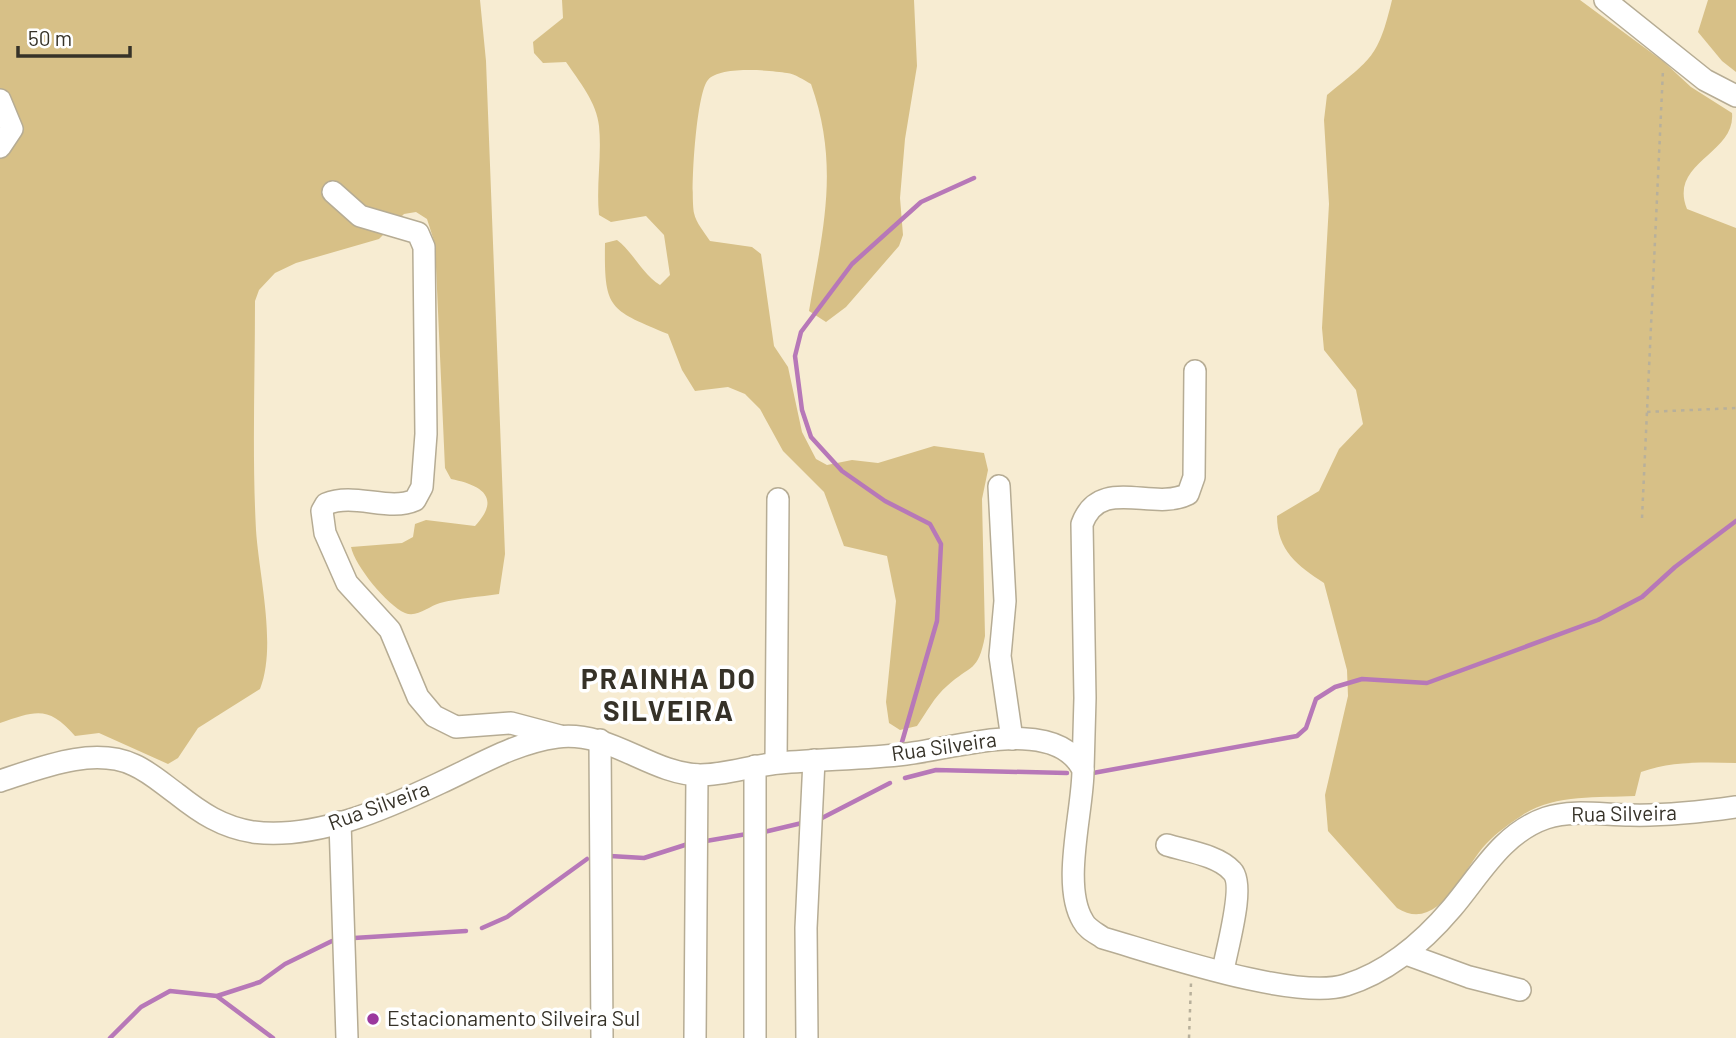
<svg xmlns="http://www.w3.org/2000/svg" width="1736" height="1038" font-family="Barlow,sans-serif">
<style>
.green{fill:#d7c087}
.lines{fill:none;stroke-linecap:round;stroke-linejoin:round}
.stream{stroke:#b778b8;stroke-width:4.5}
.minor-casing{stroke:#b6ac94;stroke-width:24}
.path{stroke:#b8b09b;stroke-width:2.5;stroke-dasharray:3.5 5;stroke-linecap:butt}
.minor{stroke:#fff;stroke-width:21}
.poi-dot{fill:#9b389e;stroke:#fff;stroke-width:2.5}
.labels{text-anchor:middle;stroke-width:7;stroke-linejoin:round;paint-order:stroke}
.street-label{font-size:21px;fill:#363228;stroke:#fff}
.poi-label{font-size:21px;fill:#363228;stroke:#fff;text-anchor:start}
.district-label{font-size:28px;font-weight:bold;letter-spacing:2px;fill:#363228;stroke:#fff}
</style>
<rect width="100%" height="100%" fill="#f7ecd2"/>
<g class="green">
<path d="M0,0H480L486,61L505,554L499,594C480,597 459,598 440,603C429,606 417,618 405,613C387,605 355,566 351,547L402,543L413,537L415,524L426,520L475,526C502,497 481,485 451,479L445,468L435,244L427,219L416,212L404,214L379,239L296,263L275,273L259,290L255,301C255,377 252,454 256,530C259,576 277,646 260,689L198,728L178,758L168,764L99,733L75,736C49,706 37,710 0,723Z"/>
<path d="M562,0H914L917,66L905,139L900,198L903,235L899,246L846,307L826,322L809,311C823,229 840,166 811,84C804,80 795,74 787,73C770,70 719,66 708,80C696,93 690,194 694,213C696,223 705,233 710,241L752,247L761,254L774,346L788,367L802,432L816,459L827,465L852,460L878,463L934,446L984,453L988,470L982,499L985,636C978,673 971,664 947,686C935,696 926,713 917,726L900,730L889,723L886,702L896,601L887,556L844,546L824,492L783,451L760,409L745,394L728,387L695,391L682,370L668,334C609,309 604,310 605,243L617,240C634,253 642,274 660,285L670,275L664,235L646,216L611,222L599,215C596,185 602,156 599,126C597,103 579,81 566,62L543,63L534,53L533,42L563,18Z"/>
<path d="M1392,0H1580L1664,62L1691,87L1732,113C1736,154 1668,162 1687,209L1736,228V763C1705,762 1671,761 1641,772L1635,796C1598,798 1557,794 1524,814C1512,822 1496,833 1486,844C1463,868 1439,935 1397,908L1328,831L1325,795L1348,696L1347,670L1324,583C1298,566 1277,551 1277,516L1319,491L1339,449L1363,424L1356,390L1324,350L1322,328L1329,204L1324,120L1327,95C1372,58 1378,58 1392,0Z"/>
<polygon points="1708,0 1736,0 1736,72 1722,61 1698,32"/>
</g>
<g class="lines">
<g class="stream">
<polyline points="902,742 937,621 941,544 930,524 885,501 842,471 811,437 802,410 795,356 801,332 852,264 921,202 974,178"/>
<polyline points="1093,773 1297,736 1306,728 1316,699 1335,687 1362,679 1427,683 1598,620 1642,597 1675,567 1736,521"/>
<polyline points="905,778 936,770 1067,773"/>
<polyline points="822,818 890,783"/>
<polyline points="764,832 802,823"/>
<polyline points="706,841 747,834"/>
<polyline points="610,856 644,858 688,844"/>
<polyline points="482,928 507,917 587,859"/>
<polyline points="354,938 466,931"/>
<polyline points="218,997 273,1038"/>
<polyline points="110,1038 141,1007 170,991 217,996 260,982 285,964 332,941"/>
</g>
<g class="minor-casing">
<g id="minor">
<polyline points="1605,0 1705,80 1736,96"/>
<polyline points="0,100 12,129 0,147"/>
<path d="M333,192L360,216L418,233L424,247L426,434L422,487L415,500C389,512 354,492 326,504L322,511L325,533L347,583L390,630L418,697L434,716L456,727L511,723L560,736"/>
<polyline points="999,486 1005,601 1000,656 1012,739"/>
<polyline points="600,740 602,1038"/>
<polyline points="776,763 778,499"/>
<polyline points="755,766 755,1038"/>
<path d="M1083,770L1085,698L1082,524C1100,475 1153,512 1188,494L1194,477L1195,371"/>
<path d="M0,781C40,768 93,746 134,765C150,772 163,784 177,794C201,813 222,827 253,832C315,840 385,809 440,783C479,765 514,743 557,737C610,730 650,774 700,775C727,775 753,765 780,763C822,759 864,759 906,754C953,749 1056,714 1083,770C1083,811 1061,885 1083,921C1087,929 1096,933 1103,938C1159,954 1295,1001 1346,985C1388,972 1424,941 1452,908C1480,875 1502,833 1546,818C1573,809 1603,815 1630,815C1666,816 1701,812 1736,807"/>
<polyline points="340,822 347,1038"/>
<path d="M1167,845C1186,851 1218,855 1232,871C1246,885 1226,951 1223,971"/>
<polyline points="1406,954 1469,977 1520,990"/>
<polyline points="695,1038 697,775"/>
<polyline points="807,1038 806,928 814,760"/>
</g>
</g>
<g class="path">
<polyline points="1647,412 1736,408"/>
<polyline points="1642,518 1663,70"/>
<polyline points="1189,1038 1191,983"/>
</g>
<use href="#minor" class="minor"/>
</g>
<circle class="poi-dot" cx="373" cy="1019" r="7"/>
<g class="labels">
<g class="street-label">
<text transform="translate(944 747) rotate(-8)" y="7">Rua Silveira</text>
<text transform="translate(379 806) rotate(-20)" y="7">Rua Silveira</text>
<text transform="translate(1624 814) rotate(-1)" y="7">Rua Silveira</text>
</g>
<g class="poi-label">
<text x="387" y="1026">Estacionamento Silveira Sul</text>
</g>
<g class="district-label">
<text x="669" y="689">PRAINHA DO<tspan x="669" dy="32">SILVEIRA</tspan></text>
</g>
</g>
<path d="M18 46v10h112v-10" fill="none" stroke="#363228" stroke-width="3.5"/>
<text x="28" y="46" font-size="21" fill="#363228" stroke="#ffffff" stroke-width="5" paint-order="stroke">50 m</text>
</svg>
